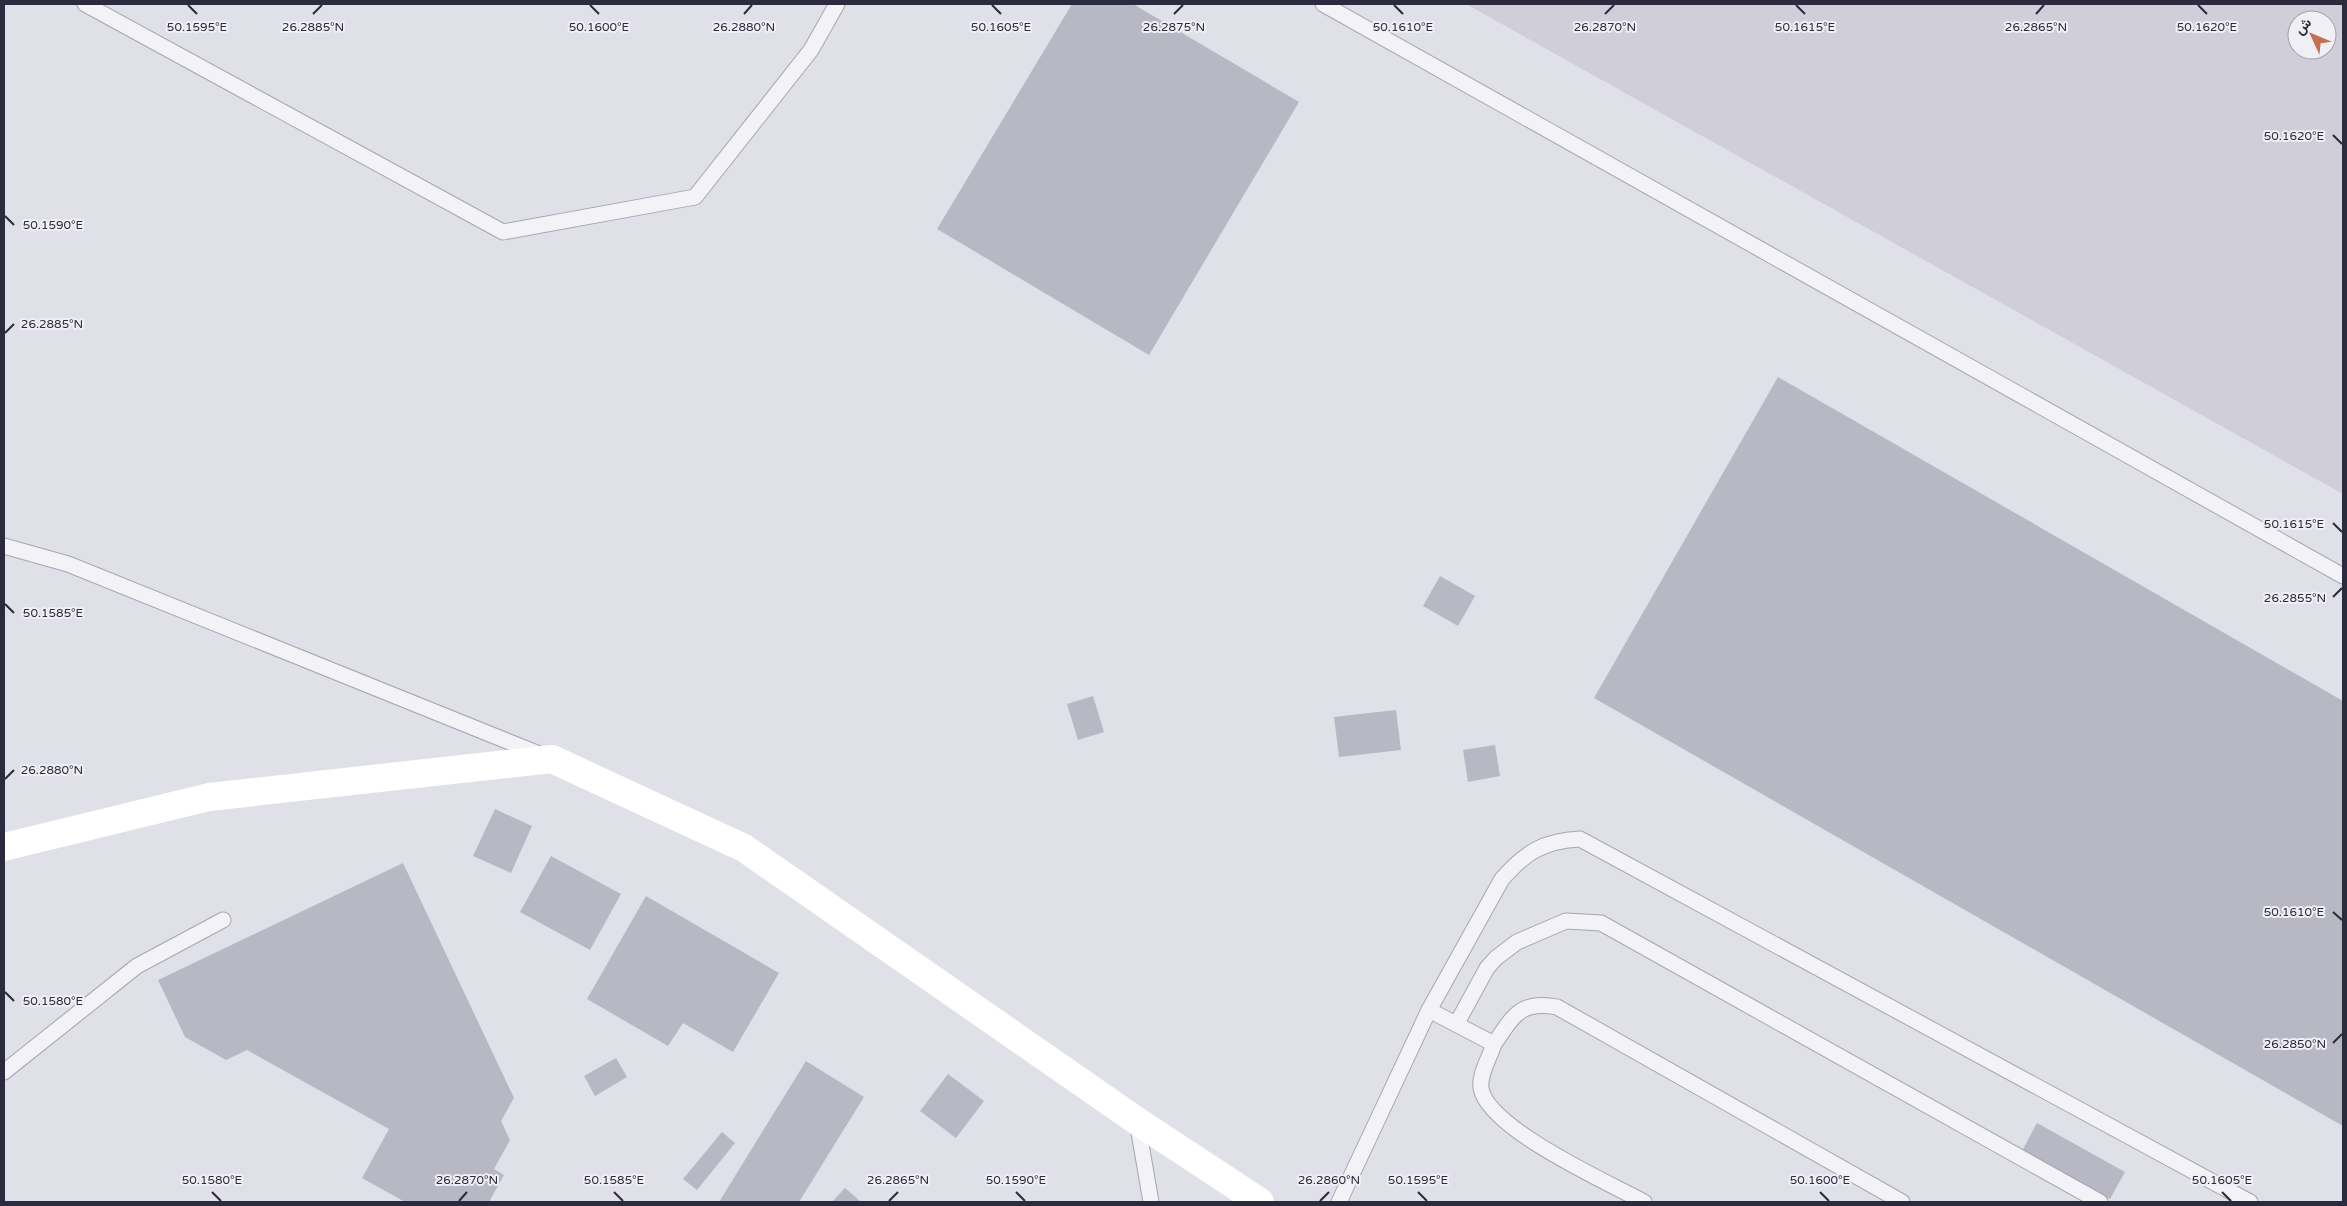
<svg xmlns="http://www.w3.org/2000/svg" width="2347" height="1206" font-family="'Varela Round',Vazirmatn,sans-serif">
<style>
.built{fill:#cfced9;fill-rule:evenodd}
.building{fill:#b8b8c4}
.lines{fill:none;stroke-linecap:round;stroke-linejoin:round}
.lane-casing{stroke:#a6a6b2;stroke-width:17}
.lane{stroke:#f3f2f6;stroke-width:15}
.secondary{stroke:#fff;stroke-width:28}
.ticks{fill:none;stroke:#2b2a3e;stroke-width:2}
.ticks-label{font-size:12px;text-anchor:middle;fill:#2b2a3e;stroke:#f0eff5;stroke-width:4;stroke-linejoin:round;paint-order:stroke}
</style>
<rect width="100%" height="100%" fill="#e0e0e8"/>
<path class="built" d="M1466,4H2343V494ZM2297,20H2327V50H2297Z"/>
<g class="building">
<polygon points="1072,4 1133,4 1299,102 1149,355 937,229"/>
<polygon points="1778,377 2343,701 2343,1126 1594,698"/>
<polygon points="1440,576 1475,596 1458,626 1423,606"/>
<polygon points="1093,696 1104,732 1078,740 1067,704"/>
<polygon points="1396,710 1401,750 1339,757 1334,717"/>
<polygon points="1495,745 1500,776 1468,782 1463,750"/>
<polygon points="495,809 532,826 511,873 473,856"/>
<polygon points="551,856 621,894 590,950 520,912"/>
<polygon points="403,863 514,1098 501,1121 510,1140 494,1169 504,1175 489,1202 405,1202 362,1178 389,1129 247,1050 226,1060 185,1037 158,980"/>
<polygon points="646,896 779,973 733,1052 683,1023 668,1046 587,999"/>
<polygon points="616,1058 627,1077 595,1096 584,1076"/>
<polygon points="806,1061 864,1097 799,1202 719,1202"/>
<polygon points="948,1074 984,1101 956,1138 920,1111"/>
<polygon points="2037,1123 2125,1172 2110,1199 2022,1151"/>
<polygon points="722,1132 735,1143 697,1190 683,1179"/>
<polygon points="845,1188 861,1202 832,1202"/>
</g>
<g class="lines">
<g class="lane-casing">
<g id="lane">
<polyline points="85,4 503,232 695,197 811,50 837,4"/>
<polyline points="1323,4 2343,576"/>
<polyline points="4,546 68,564 544,756"/>
<path d="M1429,1010L1494,1044C1490,1057 1479,1074 1481,1088C1487,1128 1607,1182 1644,1202"/>
<polyline points="1457,1023 1487,968 1496,958 1517,942 1566,921 1601,923 2100,1202"/>
<path d="M1494,1044C1513,1017 1519,1000 1557,1007L1902,1202"/>
<polyline points="4,1072 137,966 223,920"/>
<polyline points="1137,1121 1151,1202"/>
<path d="M1339,1202L1429,1010L1502,879C1526,852 1543,841 1580,839L2250,1202"/>
</g>
</g>
<use href="#lane" class="lane"/>
<polyline class="secondary" points="4,847 209,797 552,759 744,848 1137,1121 1260,1202"/>
</g>
<path class="ticks" d="M188,5L197,14M590,5L599,14M992,5L1001,14M1394,5L1403,14M1796,5L1805,14M2198,5L2207,14M313,14L322,5M744,14L752,5M1174,14L1183,5M1605,14L1614,5M2036,14L2044,5M2333,135L2342,144M5,216L14,225M5,333L14,324M2333,523L2342,532M2333,597L2342,588M5,604L14,613M5,779L14,770M2333,912L2342,920M5,992L14,1001M2333,1043L2342,1034M212,1192L221,1201M614,1192L623,1201M1016,1192L1025,1201M1418,1192L1427,1201M1820,1192L1829,1201M2222,1192L2231,1201M459,1201L467,1192M889,1201L898,1192M1320,1201L1329,1192"/>
<g class="ticks-label">
<text x="2207" y="31">50.1620°E</text>
<text x="197" y="31">50.1595°E</text>
<text x="599" y="31">50.1600°E</text>
<text x="1001" y="31">50.1605°E</text>
<text x="1403" y="31">50.1610°E</text>
<text x="1805" y="31">50.1615°E</text>
<text x="313" y="31">26.2885°N</text>
<text x="744" y="31">26.2880°N</text>
<text x="1174" y="31">26.2875°N</text>
<text x="1605" y="31">26.2870°N</text>
<text x="2036" y="31">26.2865°N</text>
<text x="2294" y="140">50.1620°E</text>
<text x="53" y="229">50.1590°E</text>
<text x="52" y="328">26.2885°N</text>
<text x="2294" y="528">50.1615°E</text>
<text x="2295" y="602">26.2855°N</text>
<text x="53" y="617">50.1585°E</text>
<text x="52" y="774">26.2880°N</text>
<text x="2294" y="916">50.1610°E</text>
<text x="53" y="1005">50.1580°E</text>
<text x="2295" y="1048">26.2850°N</text>
<text x="467" y="1184">26.2870°N</text>
<text x="898" y="1184">26.2865°N</text>
<text x="1329" y="1184">26.2860°N</text>
<text x="212" y="1184">50.1580°E</text>
<text x="614" y="1184">50.1585°E</text>
<text x="1016" y="1184">50.1590°E</text>
<text x="1418" y="1184">50.1595°E</text>
<text x="1820" y="1184">50.1600°E</text>
<text x="2222" y="1184">50.1605°E</text>
</g>
<rect width="2347" height="1206" fill="none" stroke="#2b2a3e" stroke-width="10"/>
<g transform="translate(2312 35) rotate(314)"><circle r="24" fill="#f0eff5" stroke="#a1a0ac"/>
<path d="M0-4L9 19L0 12L-9 19Z" fill="#c27050"/>
<text y="-8" font-size="14" font-weight="bold" text-anchor="middle" fill="#2b2a3e">ش</text>
</g>
</svg>
